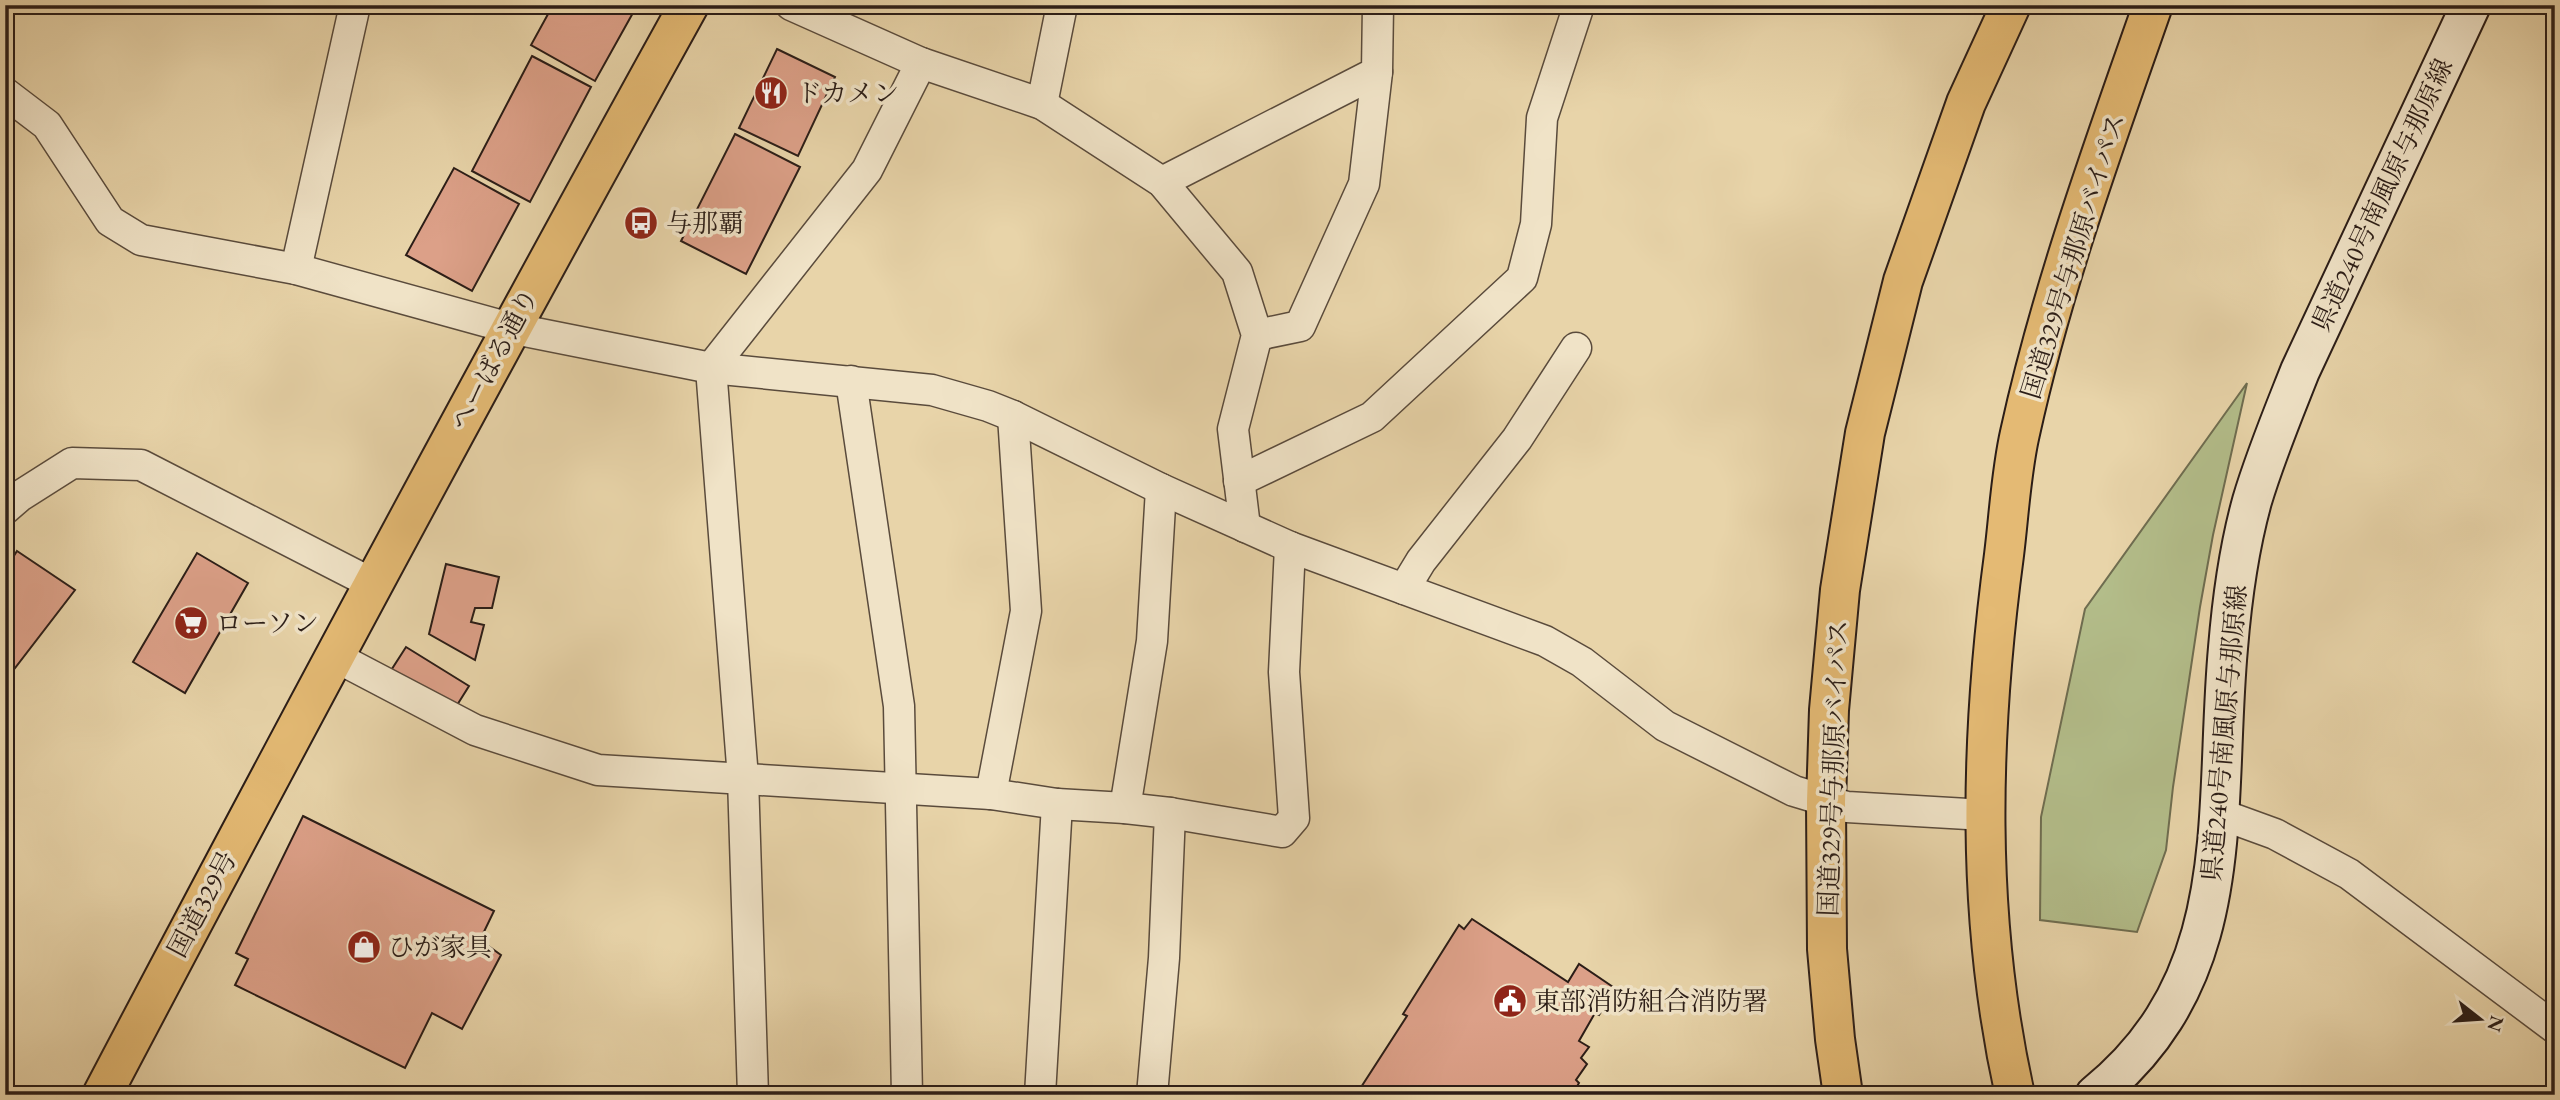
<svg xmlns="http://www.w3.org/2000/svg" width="2560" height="1100" font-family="'EB Garamond','Noto Serif JP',serif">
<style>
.green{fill:#b3bd8a;stroke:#6f6d50;stroke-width:2}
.building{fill:#dca088;stroke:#2b1d17;stroke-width:2}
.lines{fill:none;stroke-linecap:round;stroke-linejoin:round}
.street-casing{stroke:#5a4b3c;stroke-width:33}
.secondary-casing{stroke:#2b1d17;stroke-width:42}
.highway-casing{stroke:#2b1d17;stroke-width:42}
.street{stroke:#f0e3c7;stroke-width:30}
.secondary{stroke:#f0e3c7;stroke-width:38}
.highway{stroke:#e4ba74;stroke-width:38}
.labels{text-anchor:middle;stroke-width:7;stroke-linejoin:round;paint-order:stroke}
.poi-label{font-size:26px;fill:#2b1d17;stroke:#f0e3c7;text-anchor:start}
.street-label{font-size:26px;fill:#2b1d17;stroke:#f0e3c7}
</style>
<rect width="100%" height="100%" fill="#e8d4a9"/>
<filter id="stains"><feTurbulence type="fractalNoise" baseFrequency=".00286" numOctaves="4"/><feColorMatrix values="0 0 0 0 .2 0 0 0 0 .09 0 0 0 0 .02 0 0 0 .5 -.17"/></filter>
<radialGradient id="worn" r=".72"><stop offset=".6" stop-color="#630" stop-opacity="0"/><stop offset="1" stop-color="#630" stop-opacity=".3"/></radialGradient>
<polygon class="green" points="2247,383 2213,535 2200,607 2173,787 2166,850 2137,932 2040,920 2041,817 2085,609"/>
<g class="building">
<polygon points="553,5 625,5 634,11 595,81 531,45"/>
<polygon points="777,49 835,77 798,156 739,128"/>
<polygon points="532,56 591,87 530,202 472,171"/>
<polygon points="735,134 800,167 746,274 681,241"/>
<polygon points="454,168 519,204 472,291 406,255"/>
<polygon points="17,551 75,590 5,681 5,570"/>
<polygon points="197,553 248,583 185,693 133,662"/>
<polygon points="446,564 499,577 492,608 475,608 471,622 484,625 475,660 429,634"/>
<polygon points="406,647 469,686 454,710 390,672"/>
<polygon points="303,816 494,911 480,940 501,955 462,1029 432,1013 405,1068 235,985 248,959 236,953"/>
<polygon points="1472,919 1568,982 1579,964 1616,989 1599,1015 1595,1013 1579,1041 1589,1047 1581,1058 1587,1064 1576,1080 1579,1083 1572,1095 1356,1095 1407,1016 1403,1014 1459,925 1464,929"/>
</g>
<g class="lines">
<g class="street-casing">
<g id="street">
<polyline points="791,5 921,63 1042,104 1162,182 1237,272 1257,335 1233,429 1245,527"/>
<polyline points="5,93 47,125 110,221 141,240 296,269 510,328 711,368 932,390 988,406 1013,416 1161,489 1290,547 1545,641 1582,662 1665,726 1794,791 1847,807 1985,815"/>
<polyline points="1042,104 1062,5"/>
<polyline points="1162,182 1377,72 1378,5"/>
<polyline points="296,269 355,5"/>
<polyline points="1257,335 1300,326 1364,184 1377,72"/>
<polyline points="851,381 899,706 907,1095"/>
<polyline points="1239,481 1372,417 1522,278 1536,224 1542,118 1579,5"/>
<polyline points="5,509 20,496 72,463 141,465 373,584"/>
<polyline points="1404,589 1421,561 1517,439 1576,348"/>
<polyline points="334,656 475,730 598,770 991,794 1057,804 1125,808 1152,641 1161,489"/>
<polyline points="991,794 1026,611 1013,416"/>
<polyline points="1125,808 1170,813 1164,958 1152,1095"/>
<polyline points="1170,813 1282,832 1294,818 1284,672 1290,547"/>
<polyline points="2220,814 2275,834 2349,874 2555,1028"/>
<polyline points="753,1095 743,778 711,368 867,170 921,63"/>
<polyline points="1040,1095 1057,804"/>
</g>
</g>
<g class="secondary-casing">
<path id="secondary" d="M2095,1095C2242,976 2213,813 2228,648C2232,599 2239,548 2252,501C2265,457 2283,414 2300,371L2471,5"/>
</g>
<g class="highway-casing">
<g id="highway">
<path d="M102,1095C294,730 489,366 689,5"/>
<polyline points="1843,1095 1835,1039 1827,949 1826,802 1829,710 1840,590 1865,433 1903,281 1966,103 2011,5"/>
<path d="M2015,1095C1975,916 1980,735 2004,555C2009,515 2011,472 2020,433C2052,287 2104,145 2153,5"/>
</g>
</g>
<use href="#street" class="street"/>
<use href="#secondary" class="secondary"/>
<use href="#highway" class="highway"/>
</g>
<defs>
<g id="restaurant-disc" transform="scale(1.75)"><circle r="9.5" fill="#8f2418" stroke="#f0e3c7"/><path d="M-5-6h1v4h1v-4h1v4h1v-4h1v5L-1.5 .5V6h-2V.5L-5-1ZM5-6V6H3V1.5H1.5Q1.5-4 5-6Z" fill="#fff"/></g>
<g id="bus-disc" transform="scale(1.75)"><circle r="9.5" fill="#8f2418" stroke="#f0e3c7"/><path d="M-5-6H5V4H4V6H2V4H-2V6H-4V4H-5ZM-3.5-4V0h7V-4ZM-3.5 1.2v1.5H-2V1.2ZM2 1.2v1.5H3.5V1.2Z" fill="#fff"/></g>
<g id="supermarket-disc" transform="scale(1.75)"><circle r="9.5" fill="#8f2418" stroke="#f0e3c7"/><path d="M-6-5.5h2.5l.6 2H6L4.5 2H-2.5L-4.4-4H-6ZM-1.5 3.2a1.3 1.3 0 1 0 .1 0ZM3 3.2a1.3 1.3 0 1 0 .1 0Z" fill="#fff"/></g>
<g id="shop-disc" transform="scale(1.75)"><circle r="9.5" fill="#8f2418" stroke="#f0e3c7"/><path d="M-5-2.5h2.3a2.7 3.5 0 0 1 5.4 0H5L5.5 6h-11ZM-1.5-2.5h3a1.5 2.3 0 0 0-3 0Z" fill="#fff"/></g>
<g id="civic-disc" transform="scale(1.75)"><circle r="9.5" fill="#8f2418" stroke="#f0e3c7"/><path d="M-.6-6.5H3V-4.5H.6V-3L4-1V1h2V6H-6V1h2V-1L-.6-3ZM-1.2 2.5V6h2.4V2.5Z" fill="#fff"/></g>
</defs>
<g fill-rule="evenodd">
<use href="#restaurant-disc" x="771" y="93"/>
<use href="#bus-disc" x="641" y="223"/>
<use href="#supermarket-disc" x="191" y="623"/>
<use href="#shop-disc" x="364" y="947"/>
<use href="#civic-disc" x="1510" y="1001"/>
</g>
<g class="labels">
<g class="poi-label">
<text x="796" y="102">ドカメン</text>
<text x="666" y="232">与那覇</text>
<text x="216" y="632">ローソン</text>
<text x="388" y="956">ひが家具</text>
<text x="1534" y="1010">東部消防組合消防署</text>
</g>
<g class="street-label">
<text transform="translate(2382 195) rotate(-65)" y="9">県道240号南風原与那原線</text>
<text transform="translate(2073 256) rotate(-73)" y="9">国道329号与那原バイパス</text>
<text transform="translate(494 359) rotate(-62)" y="9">へーばる通り</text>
<text transform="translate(2224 733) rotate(-85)" y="9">県道240号南風原与那原線</text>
<text transform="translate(1833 768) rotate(-88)" y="9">国道329号与那原バイパス</text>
<text transform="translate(202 904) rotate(-62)" y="9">国道329号</text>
</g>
</g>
<rect width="2560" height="1100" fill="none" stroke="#e8d4a9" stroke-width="28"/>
<rect x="7" y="7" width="2546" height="1086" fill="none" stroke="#2b1d17" stroke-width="3.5"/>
<rect x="14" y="14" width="2532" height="1072" fill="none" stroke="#2b1d17" stroke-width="2"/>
<g transform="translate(2480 1019) rotate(107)" stroke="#f0e3c7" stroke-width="5" paint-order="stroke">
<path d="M0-5L12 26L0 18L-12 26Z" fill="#2b1d17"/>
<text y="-10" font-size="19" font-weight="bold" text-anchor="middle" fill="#2b1d17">N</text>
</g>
<rect width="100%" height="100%" filter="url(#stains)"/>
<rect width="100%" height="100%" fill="url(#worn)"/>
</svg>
